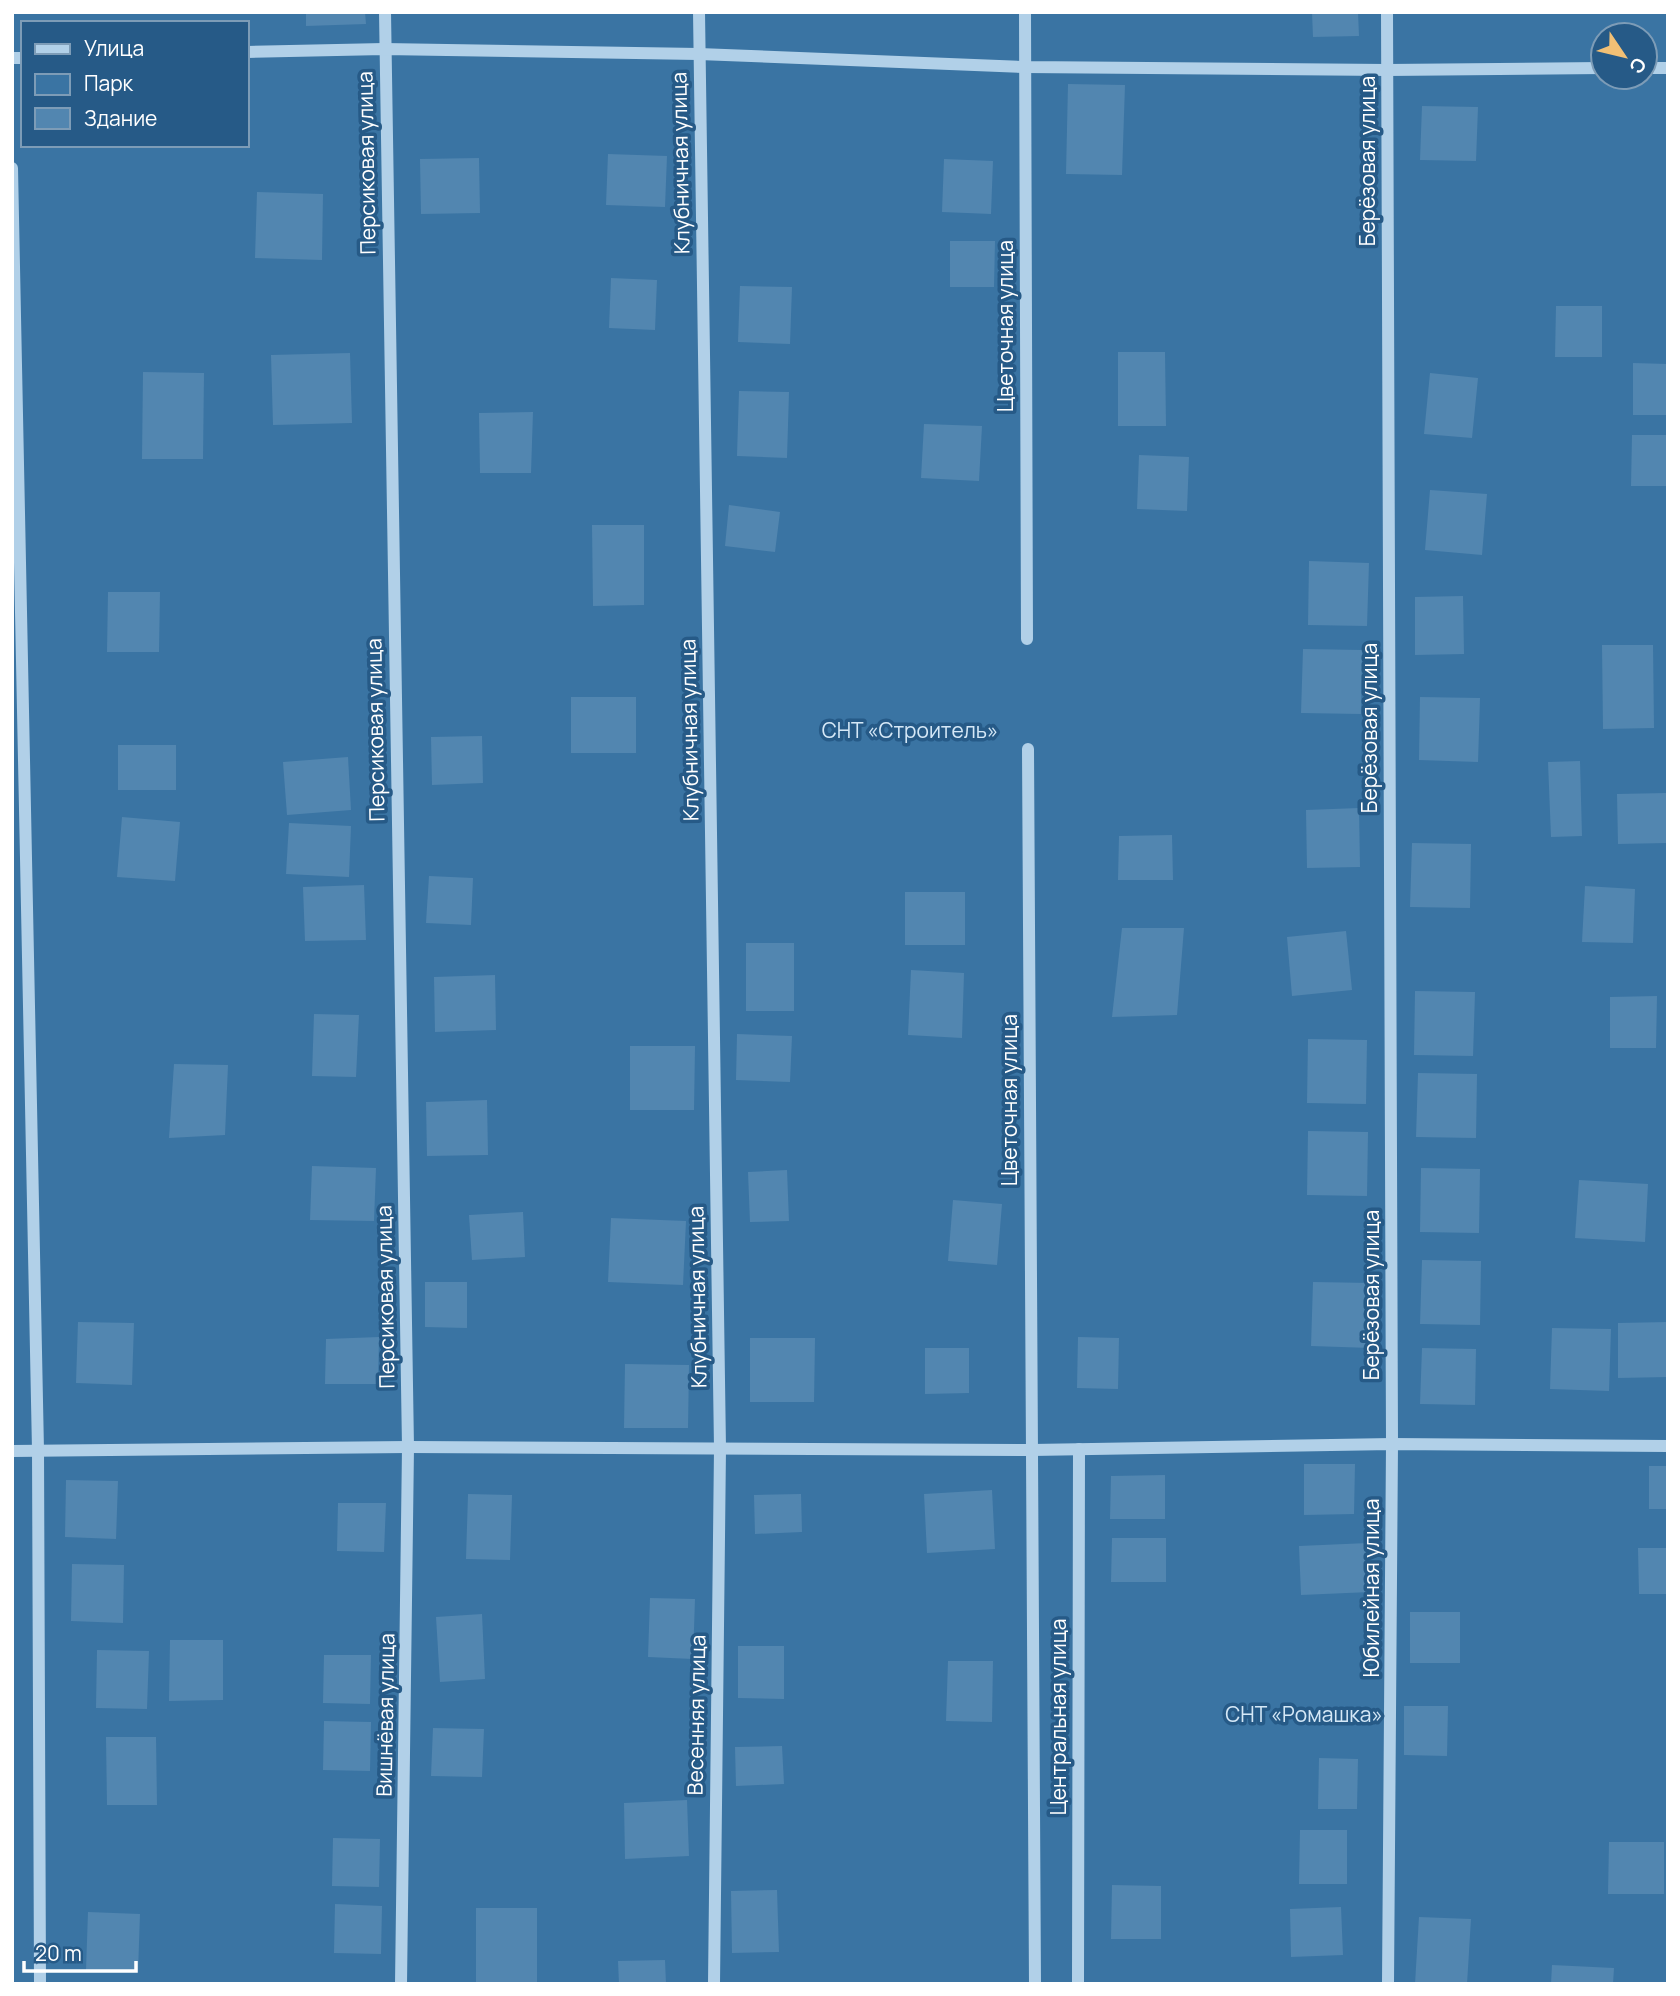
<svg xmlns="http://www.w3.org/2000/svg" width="1680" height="1996" font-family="Manrope,sans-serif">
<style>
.green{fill:#3a74a3;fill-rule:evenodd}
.building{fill:#5286b0}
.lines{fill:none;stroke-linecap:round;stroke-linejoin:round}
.minor{stroke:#b1d0e8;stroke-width:12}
.labels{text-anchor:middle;stroke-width:7;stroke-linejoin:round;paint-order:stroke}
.street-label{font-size:21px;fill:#fff;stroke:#265a87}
.park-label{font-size:21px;fill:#d5e8f7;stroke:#265a87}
</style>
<rect width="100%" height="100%" fill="#265a87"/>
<path class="green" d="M12,12H1668V1984H12ZM23,23H247V145H23ZM1603,35H1645V77H1603Z"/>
<g class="building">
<polygon points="306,12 365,12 366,24 306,26"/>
<polygon points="1312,12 1358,12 1359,36 1313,37"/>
<polygon points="1068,84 1125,85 1122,175 1066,174"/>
<polygon points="1422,106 1478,107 1476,161 1420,160"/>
<polygon points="608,154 667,156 665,207 606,205"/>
<polygon points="479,158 480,213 421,214 420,159"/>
<polygon points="944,159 993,161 991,214 942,212"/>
<polygon points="257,192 323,194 322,260 255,258"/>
<polygon points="950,241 995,241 994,287 950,287"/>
<polygon points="611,278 657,280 655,330 609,328"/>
<polygon points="740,286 792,287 790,344 738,342"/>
<polygon points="1556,306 1602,306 1602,357 1555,357"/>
<polygon points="1118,352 1165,352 1166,426 1118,426"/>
<polygon points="350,353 352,423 273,425 271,355"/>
<polygon points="1633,363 1668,364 1668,415 1633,415"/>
<polygon points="143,372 204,373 203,459 142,459"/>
<polygon points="1430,373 1478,378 1472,438 1424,434"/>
<polygon points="739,391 789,392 787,458 737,456"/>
<polygon points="533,412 531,473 480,473 479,413"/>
<polygon points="924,424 982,426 979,481 921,478"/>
<polygon points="1632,435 1668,435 1668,486 1631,486"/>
<polygon points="1139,455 1189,457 1187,511 1137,509"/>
<polygon points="1430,490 1487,494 1482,555 1425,550"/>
<polygon points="729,505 780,512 775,552 725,546"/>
<polygon points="592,525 644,525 644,605 593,606"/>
<polygon points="1309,561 1369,563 1367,626 1308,625"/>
<polygon points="108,592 160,592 159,652 107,652"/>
<polygon points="1463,596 1464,654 1415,655 1415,597"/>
<polygon points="1602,645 1653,645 1654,728 1603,729"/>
<polygon points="1303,649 1362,650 1361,714 1301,713"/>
<rect x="571" y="697" width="65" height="56"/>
<polygon points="1420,697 1480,698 1478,762 1419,760"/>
<polygon points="482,736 483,783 432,785 431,737"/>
<rect x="118" y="745" width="58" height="45"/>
<polygon points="348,757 351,810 287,815 283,762"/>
<polygon points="1580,761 1582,836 1551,837 1548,762"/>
<polygon points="1666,793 1667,843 1618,844 1617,794"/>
<polygon points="1359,808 1360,867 1307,868 1306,810"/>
<polygon points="122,817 180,822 175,881 117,877"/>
<polygon points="289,823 351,826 349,877 286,874"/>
<polygon points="1172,835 1173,880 1118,880 1119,836"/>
<polygon points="1412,843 1471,844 1470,908 1410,907"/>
<polygon points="429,876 473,878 471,925 426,923"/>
<polygon points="364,885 366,940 305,941 303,887"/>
<polygon points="1585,886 1635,889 1633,943 1582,942"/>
<rect x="905" y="892" width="60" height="53"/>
<polygon points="1122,928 1184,928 1177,1015 1112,1017"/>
<polygon points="1346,931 1352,990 1292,996 1287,937"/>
<rect x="746" y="943" width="48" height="68"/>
<polygon points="911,970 964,973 962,1038 908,1035"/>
<polygon points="495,975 496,1030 435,1032 434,977"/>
<polygon points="1415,991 1475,992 1473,1056 1414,1055"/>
<polygon points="1657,996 1656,1048 1610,1048 1610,997"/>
<polygon points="314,1014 359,1015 356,1077 312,1076"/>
<polygon points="737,1034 792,1036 790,1082 736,1080"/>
<polygon points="1308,1039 1367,1040 1366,1104 1307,1103"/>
<polygon points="630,1046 695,1046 694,1110 630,1110"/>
<polygon points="174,1064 228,1065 225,1135 169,1138"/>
<polygon points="1418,1073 1477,1074 1476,1138 1416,1137"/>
<polygon points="487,1100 488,1155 427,1156 426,1102"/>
<polygon points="1308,1131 1368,1132 1367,1196 1307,1195"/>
<polygon points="312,1166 376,1168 374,1221 310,1220"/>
<polygon points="1421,1168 1480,1169 1479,1233 1420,1232"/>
<polygon points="787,1170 789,1221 750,1222 748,1172"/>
<polygon points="1579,1180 1648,1184 1645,1242 1575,1238"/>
<polygon points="953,1200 1002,1204 997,1265 948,1261"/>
<polygon points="523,1212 525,1257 472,1260 469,1215"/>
<polygon points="611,1218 686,1221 683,1285 608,1282"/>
<polygon points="1422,1260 1481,1261 1480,1325 1420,1324"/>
<polygon points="425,1282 467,1282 467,1328 425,1327"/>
<polygon points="1313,1282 1372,1283 1371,1348 1311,1346"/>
<polygon points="78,1322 134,1323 132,1385 76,1383"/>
<polygon points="1668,1322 1668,1377 1618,1378 1618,1323"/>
<polygon points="1552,1328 1611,1329 1609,1391 1550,1389"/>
<polygon points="379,1337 378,1384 325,1384 326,1339"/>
<polygon points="1078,1337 1119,1338 1118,1389 1077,1388"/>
<polygon points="750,1338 815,1338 814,1402 750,1402"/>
<polygon points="925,1348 969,1348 969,1393 925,1394"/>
<polygon points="1422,1348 1476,1349 1475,1405 1420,1404"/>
<polygon points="625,1364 689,1365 688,1428 624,1428"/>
<polygon points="1304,1464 1355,1464 1354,1514 1304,1515"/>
<rect x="1649" y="1466" width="19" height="43"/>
<polygon points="1165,1475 1165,1519 1110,1519 1111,1476"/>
<polygon points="66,1480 118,1481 116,1539 65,1537"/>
<polygon points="992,1490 995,1549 927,1553 924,1494"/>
<polygon points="468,1494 512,1495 510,1560 466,1559"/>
<polygon points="801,1494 802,1532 755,1534 754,1495"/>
<polygon points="338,1503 386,1503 384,1552 337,1551"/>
<polygon points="1112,1538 1166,1538 1166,1582 1111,1582"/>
<polygon points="1368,1543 1370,1592 1301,1595 1299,1546"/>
<polygon points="1638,1548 1668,1548 1668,1594 1639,1594"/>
<polygon points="72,1564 124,1565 123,1623 71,1621"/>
<polygon points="650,1598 695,1599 693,1659 648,1657"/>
<rect x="1410" y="1612" width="50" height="51"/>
<polygon points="482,1614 485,1679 440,1682 436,1617"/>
<polygon points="170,1640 223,1640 223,1700 169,1701"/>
<polygon points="738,1646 784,1646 784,1699 738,1698"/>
<polygon points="97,1650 149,1651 147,1709 96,1708"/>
<polygon points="324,1655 371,1655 370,1704 323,1703"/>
<polygon points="948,1661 993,1661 992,1722 946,1721"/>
<polygon points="1404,1706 1448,1706 1447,1756 1404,1755"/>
<polygon points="324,1721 371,1722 370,1771 323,1770"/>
<polygon points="433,1728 484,1729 482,1777 431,1776"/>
<polygon points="106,1737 156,1737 157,1805 107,1805"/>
<polygon points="782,1746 784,1784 736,1786 735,1747"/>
<polygon points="1319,1758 1358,1759 1357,1809 1318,1809"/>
<polygon points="687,1800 689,1856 625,1859 624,1803"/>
<polygon points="1300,1830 1347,1830 1347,1884 1299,1884"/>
<polygon points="333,1838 380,1839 379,1887 332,1886"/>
<polygon points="1609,1842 1664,1842 1664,1894 1608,1894"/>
<polygon points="1112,1885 1161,1886 1161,1939 1111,1939"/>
<polygon points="777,1890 779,1952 732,1953 731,1891"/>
<polygon points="335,1904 382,1906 381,1954 334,1953"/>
<polygon points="1341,1907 1343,1955 1291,1957 1290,1909"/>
<rect x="476" y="1908" width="61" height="74"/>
<polygon points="88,1912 140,1914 138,1972 86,1970"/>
<polygon points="1419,1917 1471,1919 1467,1984 1415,1984"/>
<polygon points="665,1960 666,1984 619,1984 618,1961"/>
<polygon points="1552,1965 1614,1968 1613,1984 1551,1984"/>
</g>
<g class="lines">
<g class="minor">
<polyline points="385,12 408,1447 401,1984"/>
<polyline points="699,12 720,1448 714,1984"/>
<polyline points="1025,12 1027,639"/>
<polyline points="1387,12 1392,1444 1388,1984"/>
<polyline points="247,52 384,49 699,54 1024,67 1387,70 1603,68"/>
<polyline points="12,58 23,58"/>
<polyline points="1645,68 1668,68"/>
<polyline points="12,168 38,1450 40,1984"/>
<polyline points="1028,749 1035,1984"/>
<polyline points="12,1451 408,1447 1032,1450 1392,1444 1668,1446"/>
<polyline points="1078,1984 1079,1449"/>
</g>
</g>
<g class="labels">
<g class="street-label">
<text transform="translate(1368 161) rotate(-90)" y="7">Берёзовая улица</text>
<text transform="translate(367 163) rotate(-91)" y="7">Персиковая улица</text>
<text transform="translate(681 163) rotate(-91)" y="7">Клубничная улица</text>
<text transform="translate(1006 326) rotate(-90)" y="7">Цветочная улица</text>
<text transform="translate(1370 728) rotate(-90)" y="7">Берёзовая улица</text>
<text transform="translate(376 730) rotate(-91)" y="7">Персиковая улица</text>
<text transform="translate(690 730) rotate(-91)" y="7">Клубничная улица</text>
<text transform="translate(1010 1100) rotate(-90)" y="7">Цветочная улица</text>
<text transform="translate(1372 1295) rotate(-90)" y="7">Берёзовая улица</text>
<text transform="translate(386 1297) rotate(-91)" y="7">Персиковая улица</text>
<text transform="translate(698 1297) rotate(-91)" y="7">Клубничная улица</text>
<text transform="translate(1372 1588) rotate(-90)" y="7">Юбилейная улица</text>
<text transform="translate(386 1715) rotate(-89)" y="7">Вишнёвая улица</text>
<text transform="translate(697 1715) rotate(-89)" y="7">Весенняя улица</text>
<text transform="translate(1059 1717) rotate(-90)" y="7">Центральная улица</text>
</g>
<g class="park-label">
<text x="910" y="738">СНТ «Строитель»</text>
<text x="1304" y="1722">СНТ «Ромашка»</text>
</g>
</g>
<rect width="1680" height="1996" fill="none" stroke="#ffffff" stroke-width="28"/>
<rect x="21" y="21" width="228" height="126" fill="#265a87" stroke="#7d9cb7" stroke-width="2"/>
<rect x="35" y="44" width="35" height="10" fill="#b1d0e8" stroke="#7d9cb7" stroke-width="2"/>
<text x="84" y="56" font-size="21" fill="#ffffff">Улица</text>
<rect x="35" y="74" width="35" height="21" fill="#3a74a3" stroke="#7d9cb7" stroke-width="2"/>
<text x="84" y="91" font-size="21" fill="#ffffff">Парк</text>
<rect x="35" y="108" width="35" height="21" fill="#5286b0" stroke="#7d9cb7" stroke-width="2"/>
<text x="84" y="126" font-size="21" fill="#ffffff">Здание</text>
<g transform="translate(1624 56) rotate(125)"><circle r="33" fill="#265a87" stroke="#7d9cb7" stroke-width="2"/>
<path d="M0-5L12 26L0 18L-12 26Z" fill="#f2c075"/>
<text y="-10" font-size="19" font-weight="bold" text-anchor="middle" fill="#ffffff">С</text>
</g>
<path d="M24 1961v10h112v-10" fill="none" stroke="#ffffff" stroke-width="3.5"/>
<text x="35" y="1961" font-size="21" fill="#ffffff" stroke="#265a87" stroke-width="5" paint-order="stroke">20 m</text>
</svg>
